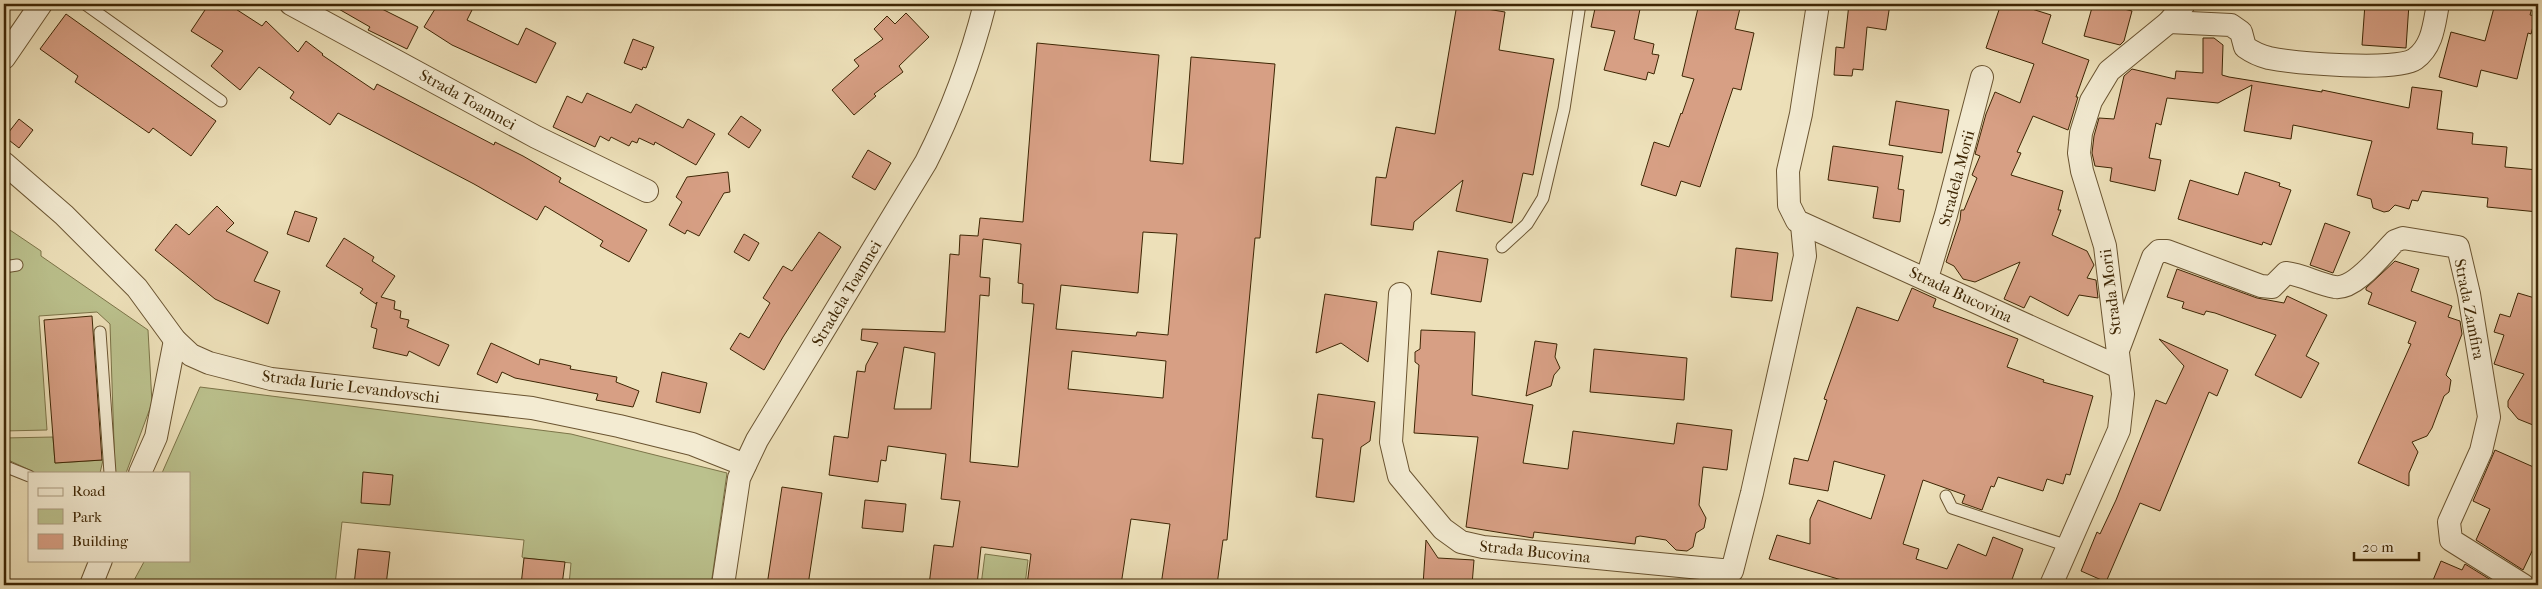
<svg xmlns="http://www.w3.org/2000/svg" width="2542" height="589" font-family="'IM FELL French Canon',serif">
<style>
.green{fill:#bbc18d;stroke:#7c7448}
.building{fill:#d79f84;stroke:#3e2604;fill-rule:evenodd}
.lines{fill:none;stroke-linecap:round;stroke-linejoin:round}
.service-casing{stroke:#6a5431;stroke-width:13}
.minor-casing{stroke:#6a5431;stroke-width:24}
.service{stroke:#f3ebd2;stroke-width:11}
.minor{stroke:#f3ebd2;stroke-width:22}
.labels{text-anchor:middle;stroke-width:4.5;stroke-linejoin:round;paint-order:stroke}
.street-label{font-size:16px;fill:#3e2604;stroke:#f3ebd2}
</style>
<rect width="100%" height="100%" fill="#ede0b9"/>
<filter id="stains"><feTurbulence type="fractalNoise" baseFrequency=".004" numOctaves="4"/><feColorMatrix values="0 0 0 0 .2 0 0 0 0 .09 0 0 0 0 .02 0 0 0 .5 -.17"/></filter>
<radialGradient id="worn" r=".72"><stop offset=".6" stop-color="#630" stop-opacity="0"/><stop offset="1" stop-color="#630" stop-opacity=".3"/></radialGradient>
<g class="green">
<polygon points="4,226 41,251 41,256 148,330 152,403 126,473 115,473 110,324 97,312 39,316 47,430 4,431"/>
<polygon points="200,387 571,434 727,473 711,585 569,585 571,563 524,558 522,557 524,540 342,522 335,585 136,585 132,584 145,560 189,560 189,473 162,473"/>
<polygon points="53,437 55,463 103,460 100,473 36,473 4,458 4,438"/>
<polygon points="985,554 1028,560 1025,585 981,585"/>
</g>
<g class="building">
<polygon points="209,4 228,4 262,26 266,21 298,52 306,41 323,54 322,55 374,90 377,84 494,145 495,142 523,156 561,178 559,182 647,230 629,262 600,246 603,241 545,206 537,220 474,184 338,113 330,125 290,98 294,92 259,67 240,90 211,66 223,51 191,31"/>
<polygon points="330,4 372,4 418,27 407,49 368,30 370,27"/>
<polygon points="438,4 461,4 472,10 467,20 518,45 526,28 556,43 536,83 452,45 424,27"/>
<polygon points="1457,4 1505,12 1499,50 1554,59 1533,175 1523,173 1512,223 1456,211 1463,180 1414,222 1413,230 1371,225 1376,177 1386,178 1396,127 1435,134"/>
<polygon points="1596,4 1641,4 1634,39 1654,44 1652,54 1659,55 1654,74 1648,72 1646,80 1604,70 1615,31 1591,27"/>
<polygon points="1699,4 1741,4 1735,29 1754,33 1741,90 1733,88 1700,187 1681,181 1676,196 1641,185 1654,142 1669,147 1681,113 1682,114 1694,79 1682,76"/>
<polygon points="1849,4 1890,4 1886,30 1867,27 1863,70 1853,69 1852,76 1834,75 1836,47 1844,48"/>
<polygon points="2001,4 2016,4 2051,15 2042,43 2089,60 2076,97 2078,97 2068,130 2033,116 2017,152 2021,153 2011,175 2063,191 2058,210 2061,210 2052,235 2087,251 2094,265 2087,278 2096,280 2098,298 2079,295 2068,316 2030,296 2024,308 2004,299 2020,262 1975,282 1963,279 1954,266 1946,262 1960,220 1961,210 1964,210 1977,178 1972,175 1980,156 1975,154 1986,114 1995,92 2020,103 2034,64 1986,48"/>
<polygon points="2093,4 2104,4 2132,11 2124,41 2120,45 2084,36"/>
<polygon points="2365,4 2409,4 2406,48 2362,45"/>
<polygon points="2495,4 2533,4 2530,15 2536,16 2531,34 2528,33 2517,79 2481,70 2477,87 2439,77 2451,32 2485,41"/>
<polygon points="906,13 929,37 899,66 903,72 874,94 876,96 854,115 832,90 859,66 854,60 883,39 874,29 887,16 895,24"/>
<polygon points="66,14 216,121 191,156 153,128 149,133 75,82 78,76 40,49"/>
<polygon points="2203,38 2214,38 2223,45 2222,75 2229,77 2322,92 2322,90 2409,108 2412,87 2442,91 2437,129 2473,133 2472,144 2507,147 2505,167 2538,170 2538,212 2487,207 2488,198 2422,191 2418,201 2412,200 2409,209 2395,205 2389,211 2384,212 2373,208 2371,199 2357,195 2372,141 2293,125 2291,139 2244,131 2252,85 2218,103 2167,98 2161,125 2156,123 2149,158 2161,160 2155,191 2110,181 2112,168 2095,166 2092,153 2094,136 2099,118 2114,119 2124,76 2132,69 2175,79 2176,71 2203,73"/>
<polygon points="633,39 654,47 646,68 643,67 642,70 624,63"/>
<path d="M1037,43L1159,55L1150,161L1183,164L1191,57L1275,64L1260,238H1255L1227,540H1223L1217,585H1161L1170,524L1131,519L1121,585H1027L1031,554L981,547L977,585H929L934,545L953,547L960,501L941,499L946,454L888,446L886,461L881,460L878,482L829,475L834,436L848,438L857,371L865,372L866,365L878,343L861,340L862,329L945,332L950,254L959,255L960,235L978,236L980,218L1023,222ZM1143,232L1177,234L1168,335L1137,332L1136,336L1056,329L1061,285L1138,293ZM983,239L1021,244L1018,283L1023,284L1022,303L1034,304L1018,467L970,462L980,295L989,296L990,278L980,277ZM904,347L935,353L931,409H894ZM1072,351L1166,361L1163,398L1068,389Z"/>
<polygon points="587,93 631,113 636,104 683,128 688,119 715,134 696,165 655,142 654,145 639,138 637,143 632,141 629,146 611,137 609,141 600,136 595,147 553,127 567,96 582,103"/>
<polygon points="1896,101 1949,110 1942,153 1889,145"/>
<polygon points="741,116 761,130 749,148 728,134"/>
<polygon points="19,119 33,130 19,148 5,137"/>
<polygon points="1833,146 1903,156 1898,189 1904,190 1900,222 1873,218 1878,187 1828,180"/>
<polygon points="868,150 891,163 875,190 852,177"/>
<polygon points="728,172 730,192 724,193 699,236 687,230 685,234 669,225 682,202 676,197 687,177"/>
<polygon points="2245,172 2280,183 2279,186 2291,190 2271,245 2263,242 2262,245 2178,219 2190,180 2238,195"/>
<polygon points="217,206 234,223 226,231 268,252 254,281 280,291 268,324 215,299 155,250 176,224 189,235"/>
<polygon points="295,211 317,218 309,242 287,234"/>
<polygon points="2325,223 2350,232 2333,273 2310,265"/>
<polygon points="819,232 841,247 783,337 764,370 730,349 740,333 749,338 770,303 763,298 783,266 792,271"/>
<polygon points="744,234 759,243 749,261 734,252"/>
<polygon points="344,238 374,257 372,261 395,276 381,297 395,301 394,309 401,311 400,318 409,320 407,327 449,345 439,366 409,351 407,356 373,348 377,329 371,327 377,302 376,304 360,293 363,289 326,266"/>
<polygon points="1736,248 1778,253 1772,301 1731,297"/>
<polygon points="1438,251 1488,259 1481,302 1431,294"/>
<polygon points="2395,261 2419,269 2411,291 2452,306 2448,317 2460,321 2462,334 2446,375 2451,380 2449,392 2444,396 2432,428 2427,436 2412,442 2418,452 2409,473 2409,486 2358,463 2411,344 2408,343 2416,322 2368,304 2372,293 2366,290 2366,288"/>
<polygon points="2177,269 2257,298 2284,303 2287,296 2327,315 2306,356 2319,363 2301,398 2255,375 2276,335 2215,313 2206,311 2204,315 2182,308 2184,302 2167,297"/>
<polygon points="1912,288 1936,299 1933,307 2018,339 2007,367 2044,380 2043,382 2093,396 2070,475 2066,474 2063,484 2047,479 2043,491 1998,477 1994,487 1991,486 1982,510 1962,503 1965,495 1923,480 1903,544 1919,549 1916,559 1947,569 1958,544 1986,556 1993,537 2023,549 2010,585 1859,585 1769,559 1777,535 1810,544 1810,519 1818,500 1871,519 1885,475 1834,461 1828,491 1789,484 1794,458 1808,461 1827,400 1824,399 1857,307 1898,321"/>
<polygon points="2518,293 2538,299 2538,427 2518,419 2508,407 2508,401 2524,374 2494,364 2504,335 2494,332 2500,314 2510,317"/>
<polygon points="1325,294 1377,302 1368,362 1341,343 1316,353"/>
<polygon points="92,316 102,460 55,463 44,320"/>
<polygon points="1421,330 1475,332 1472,395 1533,405 1523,463 1568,469 1573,431 1674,444 1677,423 1732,430 1727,470 1703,467 1699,505 1706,518 1704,528 1696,533 1693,547 1687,551 1676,550 1666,540 1640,536 1636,537 1635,544 1534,532 1533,538 1466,527 1478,437 1414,433 1419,365 1415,362 1415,352 1420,349"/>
<polygon points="2159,339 2228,370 2217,396 2209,392 2160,511 2140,503 2106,582 2081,571 2097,532 2100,534 2116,500 2156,400 2166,404 2184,366"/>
<polygon points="1535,341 1557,344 1555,357 1560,368 1554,375 1551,386 1526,396"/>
<polygon points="491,343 539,365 540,359 571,366 570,369 617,377 616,382 639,391 633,407 596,400 598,394 515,378 502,372 497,383 477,374"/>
<polygon points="1594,349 1687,358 1684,400 1590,392"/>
<polygon points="662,372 707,383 700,413 656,402"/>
<polygon points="1318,394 1375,402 1370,441 1361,447 1354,502 1316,497 1323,439 1312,438"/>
<polygon points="2495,450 2538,469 2538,549 2534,547 2523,570 2476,540 2490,509 2473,501"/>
<polygon points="363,472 393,475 390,505 361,503"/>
<polygon points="782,487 822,493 808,585 767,585"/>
<polygon points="865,500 906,504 903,532 862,528"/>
<polygon points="1426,540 1438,558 1474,560 1472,585 1423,585"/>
<polygon points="358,549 390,552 386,585 354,585"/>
<polygon points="524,558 565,562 562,585 521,585"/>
<polygon points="2441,561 2462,570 2465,564 2499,585 2431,585"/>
</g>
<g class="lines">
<g class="service-casing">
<g id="service">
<polyline points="85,4 221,101"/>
<polyline points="1502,247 1527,224 1543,198 1564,109 1580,4"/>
<polyline points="4,267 17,265"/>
<polyline points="100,332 110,473"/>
<polyline points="4,466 29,476"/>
<polyline points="1946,496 1952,508 2068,546"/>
</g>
</g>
<g class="minor-casing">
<g id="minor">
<polyline points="291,4 536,137 647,191"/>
<polyline points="1818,4 1801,114 1788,171 1789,205 1797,221 2119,367"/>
<path d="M2169,22L2231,25L2241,32L2245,47C2252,52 2261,56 2269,58C2294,63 2397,72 2415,59C2433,46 2434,24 2438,4"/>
<polyline points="4,58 41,4"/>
<polyline points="4,163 64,215 137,288 175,340 191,355 209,363 271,379 532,408 619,426 692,444 745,465"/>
<polyline points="1927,278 1946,215 1982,77"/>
<polyline points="1400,294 1391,442 1399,476 1443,529 1461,542 1483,547 1732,571 1752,493 1805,256 1802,225"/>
<path d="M2117,353L2153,257L2159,251H2167L2261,286L2272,287L2286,273C2303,275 2318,284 2335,287C2355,290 2382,254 2395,241L2403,238L2458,247L2469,294L2489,417L2481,451L2449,522L2451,540L2523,585"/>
<polyline points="140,473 156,437 175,340"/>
<polyline points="91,585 101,560"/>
<path d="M723,585L739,478L757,440L926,162C952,111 971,59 985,4"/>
<polyline points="2051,585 2119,430 2123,394 2105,246 2082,171 2079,153 2081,133 2091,101 2109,71 2169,22 2184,4"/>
</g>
</g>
<use href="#service" class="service"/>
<use href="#minor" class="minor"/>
</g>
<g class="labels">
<g class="street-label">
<text transform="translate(468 99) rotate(29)" y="6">Strada Toamnei</text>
<text transform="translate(1956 178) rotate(-75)" y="6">Stradela Morii</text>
<text transform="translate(2110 292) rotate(-97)" y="6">Strada Morii</text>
<text transform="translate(846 293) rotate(-59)" y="6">Stradela Toamnei</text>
<text transform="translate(1961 294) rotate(25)" y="6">Strada Bucovina</text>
<text transform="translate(2470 309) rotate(79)" y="6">Strada Zamfira</text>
<text transform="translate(351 386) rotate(7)" y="6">Strada Iurie Levandovschi</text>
<text transform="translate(1535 551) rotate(6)" y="6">Strada Bucovina</text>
</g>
</g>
<rect width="2542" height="589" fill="none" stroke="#ede0b9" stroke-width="20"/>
<rect x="5" y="5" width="2532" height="579" fill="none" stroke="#3e2604" stroke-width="2.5"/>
<rect x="10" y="10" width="2522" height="569" fill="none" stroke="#3e2604"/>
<rect x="28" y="472" width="162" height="90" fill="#f3ebd2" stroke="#ab9c80"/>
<rect x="38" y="488" width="25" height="8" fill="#f3ebd2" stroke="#ab9c80"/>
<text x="72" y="496" font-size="15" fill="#3e2604">Road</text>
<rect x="38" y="509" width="25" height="15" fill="#bbc18d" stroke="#ab9c80"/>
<text x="72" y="522" font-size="15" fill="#3e2604">Park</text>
<rect x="38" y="534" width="25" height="15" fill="#d79f84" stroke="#ab9c80"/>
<text x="72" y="546" font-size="15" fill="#3e2604">Building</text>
<path d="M2354 552v8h65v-8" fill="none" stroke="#3e2604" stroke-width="2.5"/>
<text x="2362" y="552" font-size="15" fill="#3e2604" stroke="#f3ebd2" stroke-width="4" paint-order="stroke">20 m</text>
<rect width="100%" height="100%" filter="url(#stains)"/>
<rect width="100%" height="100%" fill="url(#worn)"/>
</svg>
